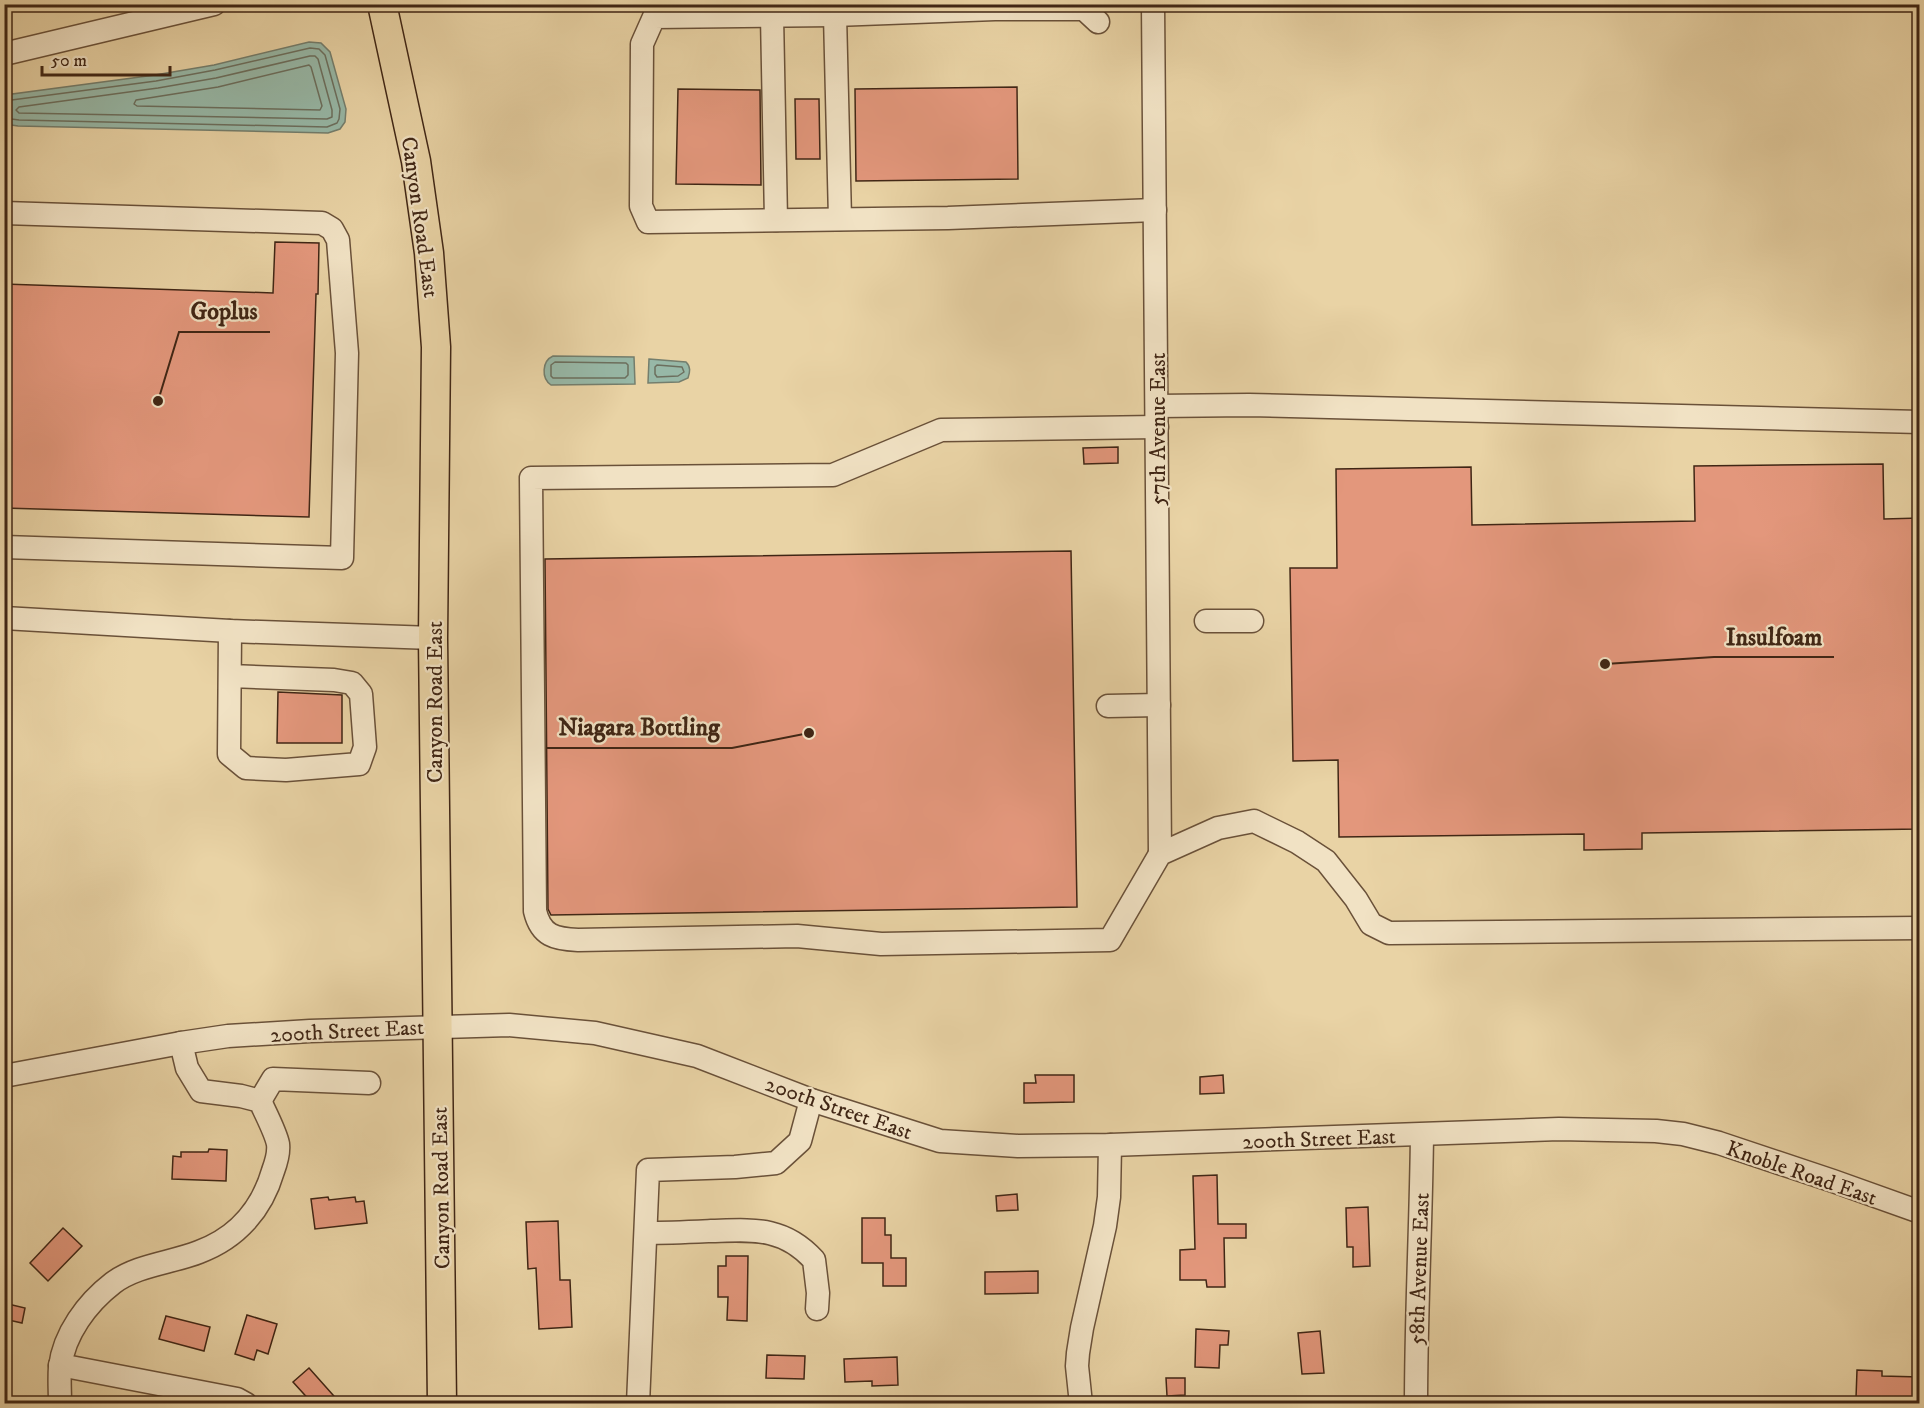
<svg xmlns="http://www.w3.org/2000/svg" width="1924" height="1408" font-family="'IM FELL DW Pica',serif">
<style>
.water{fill:#97b8a7;stroke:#747e6d;stroke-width:1.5}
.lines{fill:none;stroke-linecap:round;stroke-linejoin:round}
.shore{stroke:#6c6f5e;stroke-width:1.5}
.building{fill:#e3977c;stroke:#402615;stroke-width:1.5}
.minor-casing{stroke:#6a5139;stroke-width:25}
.major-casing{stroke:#402615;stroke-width:31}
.minor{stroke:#f1e2c4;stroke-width:22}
.major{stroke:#e9d3a5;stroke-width:28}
.labels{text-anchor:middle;stroke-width:4.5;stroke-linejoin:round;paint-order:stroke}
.street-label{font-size:22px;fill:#402615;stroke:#f1e2c4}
.leader{fill:none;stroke:#402615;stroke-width:2}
.callout-dot{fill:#402615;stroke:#f1e2c4;stroke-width:2}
.callout-label{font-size:24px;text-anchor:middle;font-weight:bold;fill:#402615;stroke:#f1e2c4;stroke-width:4.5;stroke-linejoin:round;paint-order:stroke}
</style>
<rect width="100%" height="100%" fill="#e9d3a5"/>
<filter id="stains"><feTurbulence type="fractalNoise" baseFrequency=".00333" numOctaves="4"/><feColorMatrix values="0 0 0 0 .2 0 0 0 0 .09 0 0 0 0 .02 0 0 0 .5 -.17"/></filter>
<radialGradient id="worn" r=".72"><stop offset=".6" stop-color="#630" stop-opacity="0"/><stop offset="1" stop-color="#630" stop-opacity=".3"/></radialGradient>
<g class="water">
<polygon points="309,42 321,43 330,52 346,109 345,122 340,129 328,133 18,126 5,124 5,95 155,75 214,65"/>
<path d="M553,356L634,357L635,384L551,385C541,378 542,361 553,356Z"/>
<path d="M649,359L686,362C691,367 690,372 688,378L679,382L648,383Z"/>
</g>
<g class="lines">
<g class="shore">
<polygon points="310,56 315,56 318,59 332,110 332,117 327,119 19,113 16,110 19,107 158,88 216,78"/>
<polygon points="309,65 311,67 322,106 320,110 137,106 134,104 136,100 218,87"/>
<polyline points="4,101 156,81 215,70 310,48 319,49 325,55 340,109 339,119 337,123 327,127 19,120 4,118"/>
<polygon points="555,362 626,363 628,365 628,375 625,378 553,378 551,376 551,365"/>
<polygon points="657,365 682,367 684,372 678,376 657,377 655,374 655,367"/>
</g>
</g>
<g class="building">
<polygon points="1017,87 1018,179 856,181 855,89"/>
<polygon points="678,89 760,90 761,185 676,184"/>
<polygon points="795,99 819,99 820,159 796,159"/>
<polygon points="275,242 319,243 318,294 316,294 309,517 4,508 4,284 273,293"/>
<polygon points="1118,447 1118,463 1084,464 1083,448"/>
<polygon points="1883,464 1884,519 1920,518 1920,829 1642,833 1642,849 1584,850 1584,834 1339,837 1338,760 1293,761 1290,568 1337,568 1336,469 1471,467 1472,525 1695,521 1694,466"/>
<polygon points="1071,551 1077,907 551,915 548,909 545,559"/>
<polygon points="278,692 342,695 342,743 277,743"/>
<polygon points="1035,1075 1074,1075 1074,1102 1024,1103 1024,1083 1036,1083"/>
<polygon points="1223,1075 1224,1093 1200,1094 1200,1077"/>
<polygon points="209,1149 227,1150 226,1181 172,1179 173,1156 181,1157 181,1152 208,1152"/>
<polygon points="1217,1175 1218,1224 1246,1224 1246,1238 1224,1238 1225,1287 1207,1287 1206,1280 1180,1280 1180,1250 1195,1249 1193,1176"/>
<polygon points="1017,1194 1018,1210 997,1211 996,1196"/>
<polygon points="328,1197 329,1200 355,1197 356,1202 364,1201 367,1223 315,1229 311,1199"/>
<polygon points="1368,1207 1370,1266 1353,1267 1353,1247 1347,1247 1346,1208"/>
<polygon points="862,1218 885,1218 885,1235 891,1235 891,1258 906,1258 906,1286 883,1286 883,1263 862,1263"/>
<polygon points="558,1221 560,1280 570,1280 572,1327 539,1329 536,1268 528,1269 526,1222"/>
<polygon points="63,1228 82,1246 48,1281 30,1263"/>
<polygon points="726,1256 748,1256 747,1321 727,1320 728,1297 718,1297 718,1266 726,1266"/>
<polygon points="1038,1271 1038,1293 985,1294 985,1272"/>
<polygon points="4,1303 25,1308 22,1323 4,1319"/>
<polygon points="247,1315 277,1324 268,1354 257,1350 254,1360 235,1354"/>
<polygon points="166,1316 210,1327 204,1351 159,1339"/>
<polygon points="1196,1329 1229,1331 1228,1345 1220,1345 1219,1368 1195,1367"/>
<polygon points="1320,1331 1324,1373 1302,1374 1298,1333"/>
<polygon points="767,1355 805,1356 804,1379 766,1378"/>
<polygon points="897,1357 898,1385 872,1386 872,1381 845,1382 844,1359"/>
<polygon points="309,1368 341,1404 313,1404 293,1382"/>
<polygon points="1857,1370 1882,1371 1882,1376 1920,1377 1920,1399 1891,1398 1891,1404 1869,1404 1869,1399 1856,1398"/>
<polygon points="1166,1378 1185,1378 1185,1395 1167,1396"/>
</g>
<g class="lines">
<g class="minor-casing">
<g id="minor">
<polyline points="1153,4 1160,854"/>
<polyline points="835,15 840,219"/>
<polyline points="772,16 776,220"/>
<polyline points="1098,22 1084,9 995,9 835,15 654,17 642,44 641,206 648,222 948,218 1155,210"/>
<polyline points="4,54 214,4"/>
<polyline points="4,213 322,223 332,229 338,240 347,353 342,558 4,547"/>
<polyline points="1157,406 1249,405 1920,422"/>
<path d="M1157,427L941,430L833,475L531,478L535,911C541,936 555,939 578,940L797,936L881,944L1110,940L1160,854L1218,828L1254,821L1297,842L1326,861L1356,899L1371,924L1389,933L1920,928"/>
<polyline points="4,618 230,631 433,638"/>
<polyline points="1206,621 1252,621"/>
<polyline points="230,676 334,680 352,683 361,694 365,747 359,764 286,770 246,768 229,754 230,631"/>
<polyline points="1108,706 1159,705"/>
<polyline points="4,1076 181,1043 228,1036 310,1031 509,1025 595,1033 697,1056 811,1100 940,1141 1018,1146 1110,1145 1559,1129 1656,1131 1683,1134 1719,1143 1833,1181 1920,1212"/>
<polyline points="260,1101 273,1079 369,1083"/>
<path d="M646,1233C668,1233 689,1232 711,1231C752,1230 783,1226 814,1260L818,1293L817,1309"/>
<polyline points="60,1365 237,1399 246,1404"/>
<path d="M60,1404C60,1391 59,1379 60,1367C64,1334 87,1303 113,1283C137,1265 171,1263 199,1252C237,1238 262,1209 273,1171C276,1163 279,1152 278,1144C276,1133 265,1112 260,1101L241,1096L201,1091L187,1068L181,1043"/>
<polyline points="638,1404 648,1170 735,1167 776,1163 800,1141 811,1100"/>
<polyline points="1081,1404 1077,1366 1078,1353 1082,1328 1105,1226 1109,1197 1110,1145"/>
<path d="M1416,1404C1416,1314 1421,1225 1422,1135"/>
</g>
</g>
<g class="major-casing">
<polyline id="major" points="382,4 416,161 429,253 436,347 433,638 442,1404"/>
</g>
<use href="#minor" class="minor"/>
<use href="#major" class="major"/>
</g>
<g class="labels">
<g class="street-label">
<text transform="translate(421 217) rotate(82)" y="8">Canyon Road East</text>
<text transform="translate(1157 429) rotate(-90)" y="8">57th Avenue East</text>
<text transform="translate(434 702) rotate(-90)" y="8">Canyon Road East</text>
<text transform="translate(347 1030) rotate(-3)" y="8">200th Street East</text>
<text transform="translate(839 1107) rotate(19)" y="8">200th Street East</text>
<text transform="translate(1319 1138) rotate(-2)" y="8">200th Street East</text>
<text transform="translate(1802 1172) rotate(19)" y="8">Knoble Road East</text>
<text transform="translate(440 1188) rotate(-91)" y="8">Canyon Road East</text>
<text transform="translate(1418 1269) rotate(-88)" y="8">58th Avenue East</text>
</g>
</g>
<path class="leader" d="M158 401L179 332H270M1605 664L1714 657H1834M809 733L732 748H547"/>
<g class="callout-dot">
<circle cx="158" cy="401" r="6"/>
<circle cx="1605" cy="664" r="6"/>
<circle cx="809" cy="733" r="6"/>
</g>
<g class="callout-label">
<text x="224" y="319">Goplus</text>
<text x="1774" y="645">Insulfoam</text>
<text x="639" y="735">Niagara Bottling</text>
</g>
<rect width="1924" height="1408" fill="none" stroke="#e9d3a5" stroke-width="24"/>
<rect x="6" y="6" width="1912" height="1396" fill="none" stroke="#402615" stroke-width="3"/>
<rect x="12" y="12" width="1900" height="1384" fill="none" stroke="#402615" stroke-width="1.5"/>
<path d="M42 66v9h128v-9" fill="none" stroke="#402615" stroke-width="3"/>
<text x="51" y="66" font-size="18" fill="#402615" stroke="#f1e2c4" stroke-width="4.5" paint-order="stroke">50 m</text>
<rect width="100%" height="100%" filter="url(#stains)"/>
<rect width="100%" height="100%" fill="url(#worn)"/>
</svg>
